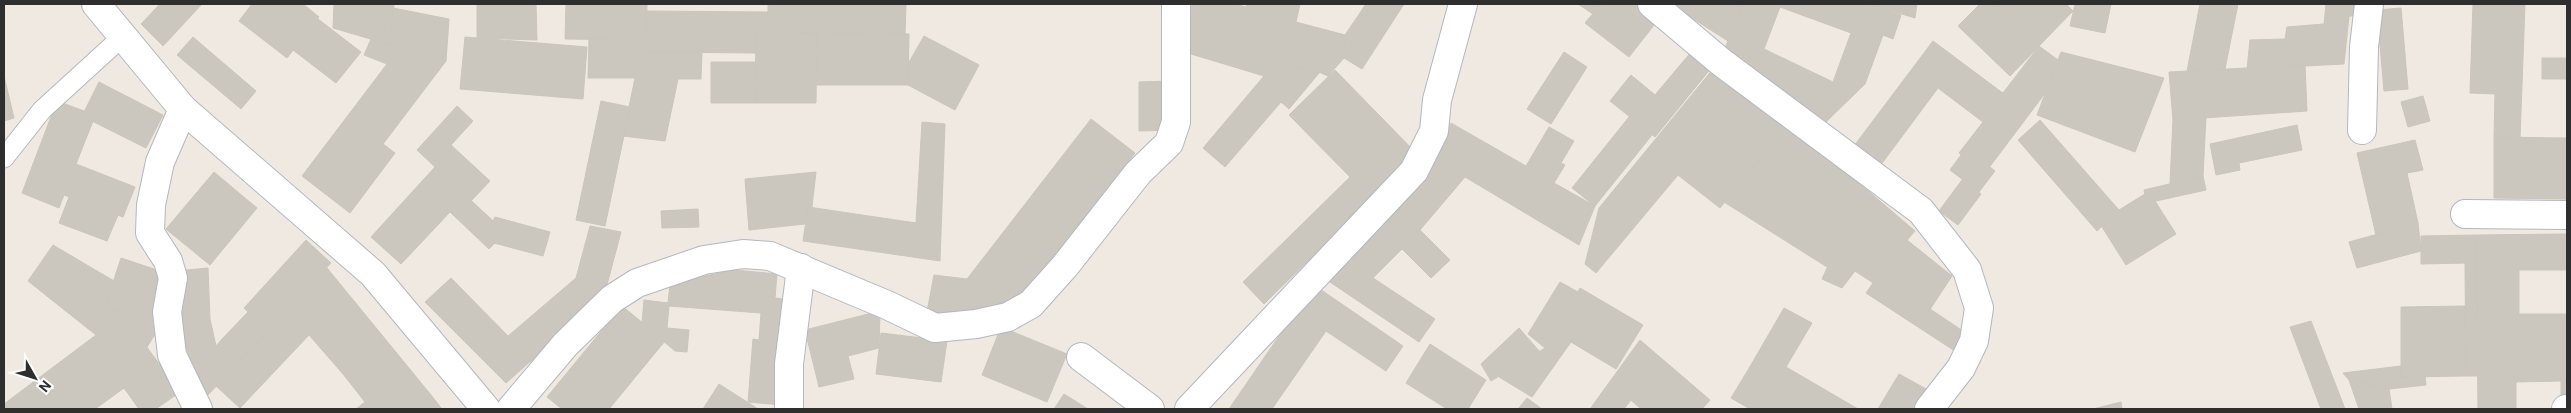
<svg xmlns="http://www.w3.org/2000/svg" width="2571" height="413" font-family="Roboto,sans-serif">
<style>
.building{fill:#cbc7bf;stroke:#cbc5ba;fill-rule:evenodd}
.lines{fill:none;stroke-linecap:round;stroke-linejoin:round}
.service-casing{stroke:#b4b7c1;stroke-width:21}
.minor-casing{stroke:#b4b7c1;stroke-width:30}
.service{stroke:#fff;stroke-width:19}
.minor{stroke:#fff;stroke-width:28}
</style>
<rect width="100%" height="100%" fill="#efe9e1"/>
<g class="building">
<polygon points="160,4 202,4 163,46 141,24"/>
<polygon points="252,4 303,4 319,17 287,58 239,21"/>
<polygon points="334,4 394,4 391,45 333,28"/>
<polygon points="477,4 536,4 537,40 477,38"/>
<polygon points="566,4 647,4 646,40 565,39"/>
<polygon points="768,4 906,4 905,34 768,32"/>
<polygon points="1180,4 1234,4 1246,7 1247,4 1300,4 1296,22 1345,35 1344,58 1328,76 1308,67 1264,76 1181,51"/>
<polygon points="1366,4 1404,4 1362,69 1344,58 1345,35"/>
<polygon points="1578,4 1601,4 1593,14"/>
<polygon points="1601,4 1637,4 1658,20 1629,57 1585,23"/>
<polygon points="1670,4 1743,4 1728,41"/>
<path d="M1743,4H1869L1901,15L1893,39L1883,35L1865,84L1826,122L1721,58ZM1780,7L1851,33L1833,82L1764,49Z"/>
<polygon points="1869,4 1917,4 1915,18"/>
<polygon points="1980,4 1995,4 2039,46 2010,76 1958,26"/>
<polygon points="1995,4 2066,4 2073,11 2039,46"/>
<polygon points="2075,4 2111,4 2105,33 2070,26"/>
<polygon points="2200,4 2238,4 2225,69 2187,71"/>
<polygon points="2326,4 2360,4 2359,16 2349,16 2344,64 2247,69 2250,40 2285,39 2287,27 2324,24"/>
<polygon points="2473,4 2525,4 2520,138 2494,137 2495,94 2470,93"/>
<polygon points="393,8 449,19 446,61 391,45"/>
<polygon points="2401,8 2408,89 2384,91 2377,10"/>
<polygon points="646,11 768,12 768,32 756,32 756,53 646,52"/>
<polygon points="318,19 361,52 336,83 293,50"/>
<polygon points="756,32 817,33 816,103 755,103"/>
<polygon points="817,33 909,34 908,85 817,85"/>
<polygon points="924,36 979,65 955,110 908,85 908,64"/>
<polygon points="193,37 256,91 241,109 177,55"/>
<polygon points="465,37 587,47 583,99 460,89"/>
<polygon points="371,39 446,61 383,144 395,153 350,213 302,176 387,64 364,55"/>
<polygon points="589,39 646,40 646,52 702,52 701,79 678,79 665,141 623,136 635,78 588,78"/>
<polygon points="1933,41 2000,91 1979,119 1938,88 1877,170 1851,150"/>
<polygon points="2039,46 2058,60 2046,92 1985,173 1959,153 1983,122 1979,119 2000,91 2003,93"/>
<polygon points="1692,51 1712,67 1655,137 1610,101 1631,75 1655,95"/>
<polygon points="1564,52 1587,67 1551,124 1527,109"/>
<polygon points="2061,52 2164,78 2135,152 2037,115"/>
<rect x="2542" y="58" width="25" height="21"/>
<polygon points="711,62 756,62 755,103 711,103"/>
<polygon points="2305,65 2307,111 2173,120 2169,72"/>
<polygon points="1308,67 1320,72 1289,109 1281,102 1225,167 1203,148 1264,76"/>
<polygon points="1713,69 1786,128 1720,208 1678,175 1596,273 1585,264 1599,208"/>
<polygon points="1335,70 1417,154 1264,304 1243,282 1350,177 1289,115"/>
<polygon points="4,76 14,118 4,121"/>
<polygon points="1170,81 1171,130 1139,131 1139,82"/>
<polygon points="99,82 163,115 146,148 82,116"/>
<polygon points="2423,96 2430,121 2408,127 2401,102"/>
<polygon points="57,101 84,111 82,116 93,121 76,164 135,187 123,217 64,195 59,208 22,193"/>
<polygon points="601,101 630,107 605,226 576,220"/>
<polygon points="457,106 473,121 451,145 490,181 471,201 417,150"/>
<polygon points="1629,117 1652,135 1595,206 1572,188"/>
<polygon points="2206,117 2203,176 2170,183 2173,120"/>
<polygon points="1091,119 1135,153 1024,297 969,322 926,317 934,275 967,279"/>
<polygon points="2040,120 2119,210 2097,231 2018,140"/>
<polygon points="922,122 945,124 940,261 803,241 808,207 916,223"/>
<polygon points="1451,123 1526,166 1549,127 1574,141 1561,163 1565,165 1554,183 1595,206 1579,245 1465,177 1420,230 1394,204 1429,168"/>
<polygon points="1789,124 1874,196 1844,231 1760,159"/>
<polygon points="2297,125 2302,150 2239,163 2240,170 2216,175 2210,144"/>
<polygon points="2494,137 2567,138 2567,199 2494,198"/>
<polygon points="2415,140 2423,170 2407,173 2418,223 2376,235 2357,153"/>
<polygon points="1961,155 1985,173 1990,167 1995,171 1979,192 1950,170"/>
<polygon points="1760,159 1844,231 1827,267 1724,202"/>
<polygon points="435,167 505,232 489,249 450,212 401,264 371,237"/>
<polygon points="214,172 257,208 210,265 166,229"/>
<polygon points="816,172 812,207 808,207 805,224 749,230 745,179"/>
<polygon points="2203,176 2206,190 2147,203 2144,190"/>
<polygon points="1962,180 1981,194 1958,225 1939,211"/>
<polygon points="2145,194 2147,203 2155,201 2176,234 2126,265 2102,227 2119,210"/>
<polygon points="1874,196 1915,231 1885,266 1844,231"/>
<polygon points="69,197 118,215 107,241 59,223"/>
<polygon points="1394,204 1450,260 1431,278 1402,249 1373,278 1435,319 1419,342 1321,276"/>
<polygon points="698,209 699,227 662,228 661,211"/>
<polygon points="495,217 550,232 543,256 494,243 505,232 493,221"/>
<polygon points="2418,223 2421,251 2357,268 2349,242"/>
<polygon points="590,226 621,232 604,296 506,383 425,302 451,278 508,336 576,278"/>
<polygon points="1844,231 1885,266 1907,240 1952,276 1925,317 1855,271 1842,288 1822,279"/>
<polygon points="2567,234 2567,270 2519,270 2519,314 2567,314 2567,401 2561,401 2561,381 2516,382 2516,409 2478,409 2476,235"/>
<polygon points="2476,235 2478,376 2466,376 2465,263 2421,264 2421,236"/>
<polygon points="306,240 331,263 268,331 244,308"/>
<polygon points="53,245 114,281 105,307 152,323 157,331 147,347 140,338 43,409 4,409 4,404 96,335 28,281"/>
<polygon points="121,258 169,274 152,323 105,307"/>
<polygon points="208,268 210,319 216,346 222,339 242,359 205,398 178,325 177,271"/>
<polygon points="327,268 386,340 343,374 309,335 240,408 216,386"/>
<polygon points="735,270 777,274 775,298 768,297 761,313 669,306 667,328 689,330 687,352 675,351 642,323 644,300 668,303 670,283"/>
<polygon points="1560,282 1578,292 1545,348 1528,334"/>
<polygon points="1873,283 1925,317 1930,309 1972,337 1961,355 1866,293"/>
<polygon points="1314,285 1403,346 1386,371 1326,331 1272,409 1229,409"/>
<polygon points="1580,288 1643,325 1616,369 1571,342 1532,397 1499,377 1545,348"/>
<polygon points="768,297 790,300 782,405 748,402 753,339 759,340 761,313"/>
<polygon points="622,306 665,341 609,409 562,409 547,397"/>
<polygon points="2465,306 2466,376 2401,377 2401,307"/>
<polygon points="1784,308 1812,323 1786,367 1858,409 1817,409 1748,370"/>
<polygon points="880,311 879,348 848,356 854,379 819,387 805,330"/>
<polygon points="248,312 268,331 242,359 222,339"/>
<polygon points="2311,321 2345,409 2321,409 2290,327"/>
<polygon points="1001,327 1067,354 1047,402 982,375"/>
<polygon points="1519,328 1540,352 1491,381 1481,364"/>
<polygon points="881,333 947,341 941,382 876,374"/>
<polygon points="140,338 180,392 156,409 139,409 124,388 95,409 61,409 55,401"/>
<polygon points="386,340 431,395 414,409 356,409 365,402 343,374"/>
<polygon points="1640,340 1710,400 1702,409 1641,409 1631,400 1624,409 1590,409"/>
<polygon points="1430,344 1486,380 1468,409 1447,409 1406,383"/>
<polygon points="2401,366 2401,377 2425,376 2426,385 2389,389 2349,380 2343,373"/>
<polygon points="1748,370 1817,409 1750,409 1731,398"/>
<polygon points="1899,374 1928,390 1917,409 1878,409"/>
<polygon points="2349,380 2389,389 2392,409 2359,409"/>
<polygon points="719,384 758,409 703,409"/>
<polygon points="1064,394 1088,409 1054,409"/>
<polygon points="431,395 442,409 414,409"/>
<polygon points="1527,398 1542,409 1518,409"/>
<polygon points="55,401 61,409 43,409"/>
<polygon points="2121,402 2122,409 2093,409"/>
</g>
<g class="lines">
<g class="service-casing">
<polyline id="service" points="4,158 42,110 122,37"/>
</g>
<g class="minor-casing">
<g id="minor">
<polyline points="96,4 183,109 373,274 486,409"/>
<polyline points="1652,4 1721,62 1921,211 1967,270 1979,308 1974,341 1961,368 1929,409"/>
<polyline points="183,109 160,162 151,205 150,233 168,261 173,278 167,312 172,355 198,409"/>
<polyline points="2362,130 2364,47 2369,4"/>
<polyline points="2465,214 2567,215"/>
<polyline points="1081,357 1150,409"/>
<polyline points="511,409 565,345 612,299 637,283 704,260 743,254 770,256 887,305 935,328 976,324 1008,317 1031,304 1065,266 1138,173 1169,143 1176,122 1176,4"/>
<polyline points="789,409 789,364 801,268"/>
<polyline points="1189,409 1414,171 1434,131 1437,100 1463,4"/>
<polyline points="2566,409 2567,409"/>
</g>
</g>
<use href="#service" class="service"/>
<use href="#minor" class="minor"/>
</g>
<rect width="2571" height="413" fill="none" stroke="#2e2e2e" stroke-width="10"/>
<g transform="translate(35 378) rotate(129)" stroke="#ffffff" stroke-width="4" paint-order="stroke">
<path d="M0-4L9 19L0 12L-9 19Z" fill="#2e2e2e"/>
<text y="-8" font-size="14" font-weight="bold" text-anchor="middle" fill="#2e2e2e">N</text>
</g>
</svg>
